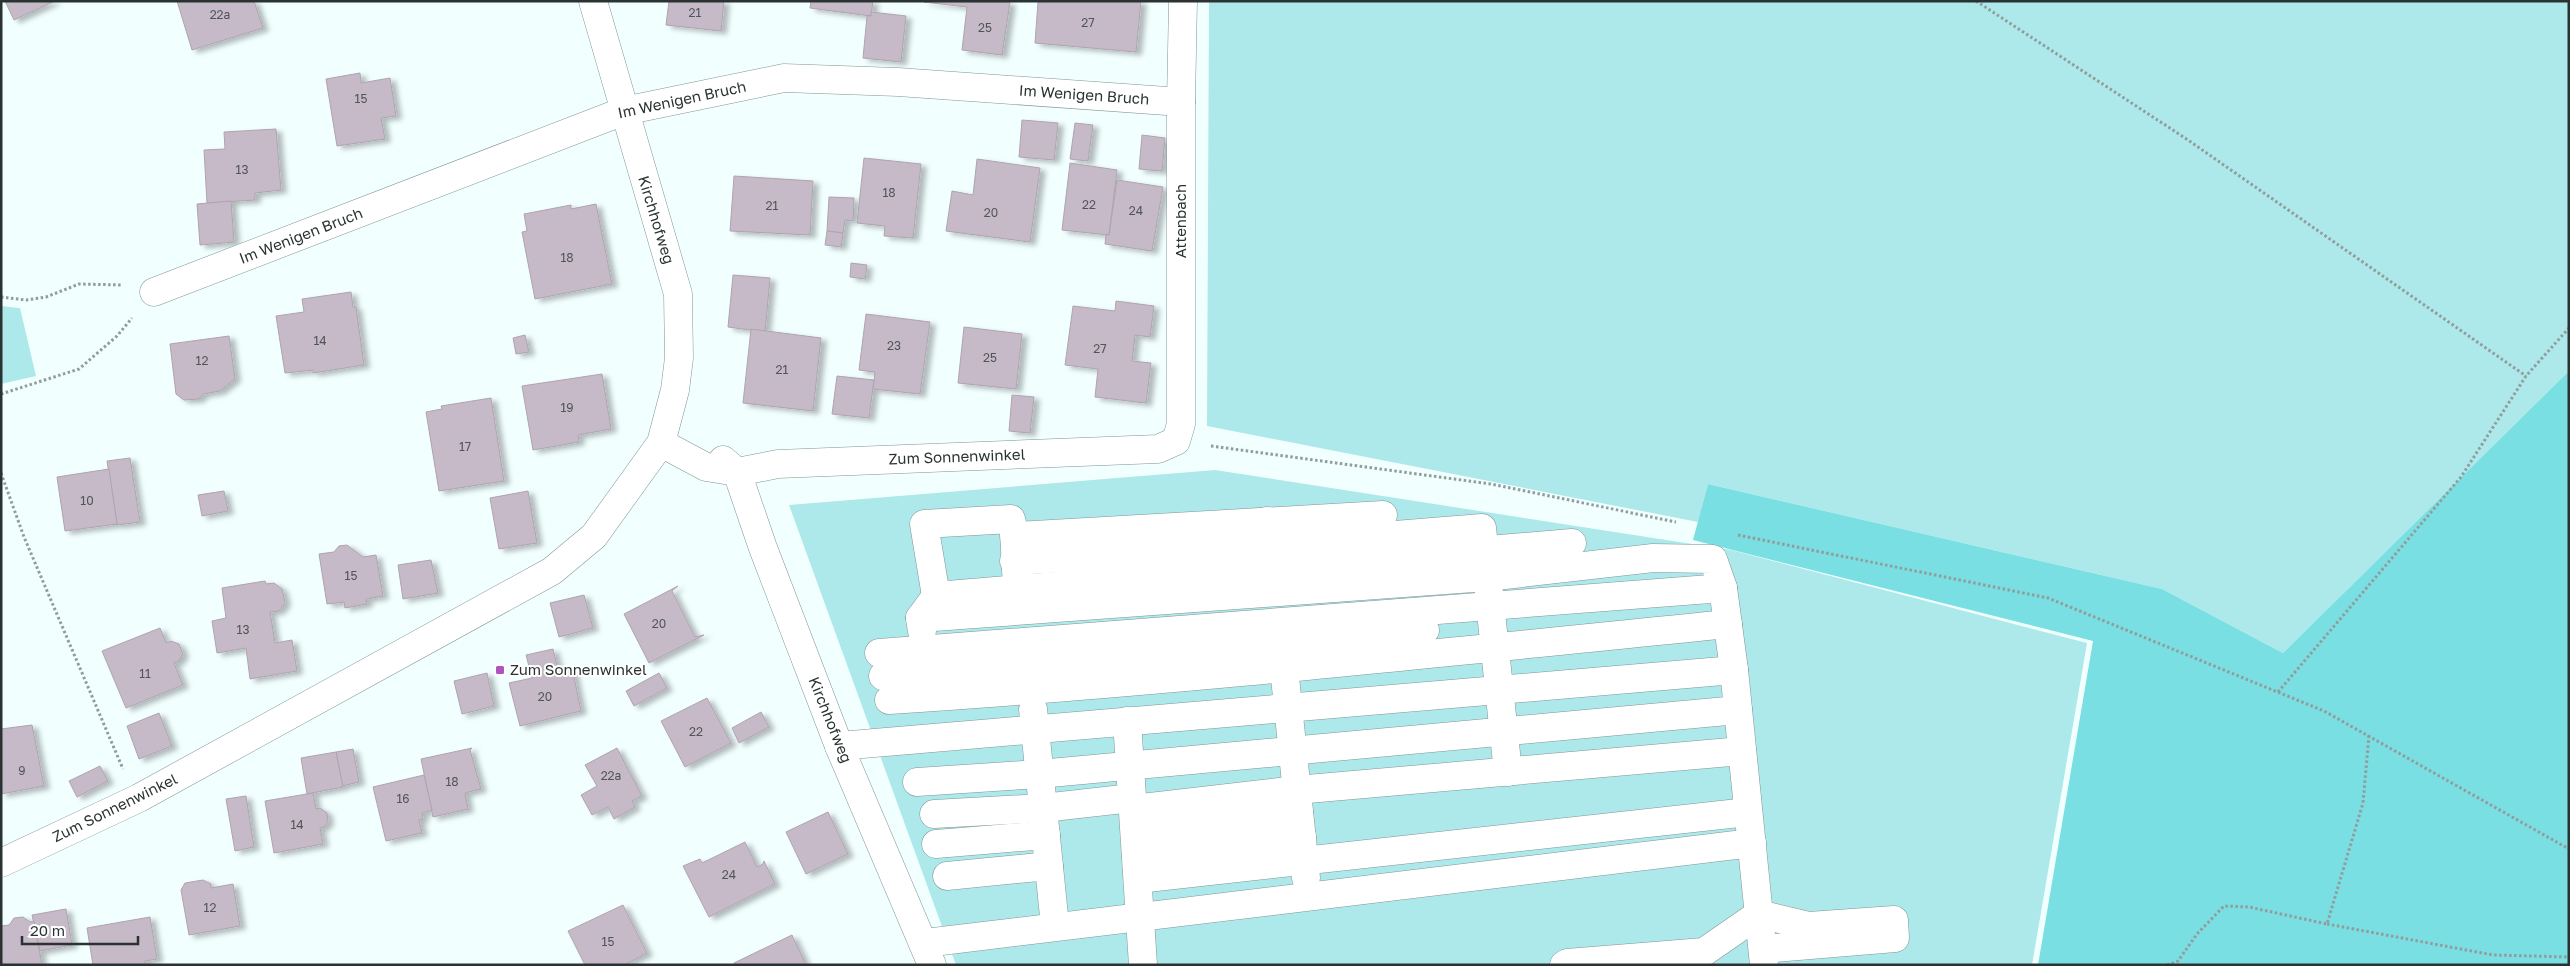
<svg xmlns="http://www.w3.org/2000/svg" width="2570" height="966" font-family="'Golos Text',sans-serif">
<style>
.green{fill:#ade9eb}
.forest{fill:#7adfe2}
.building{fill:#c6bac8;stroke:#afa3b0;filter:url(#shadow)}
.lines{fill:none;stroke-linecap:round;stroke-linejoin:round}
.minor-casing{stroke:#809595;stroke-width:29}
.path{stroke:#919c9c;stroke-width:3;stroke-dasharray:2.5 2.5;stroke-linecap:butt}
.minor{stroke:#fff;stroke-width:28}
.poi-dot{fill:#af53be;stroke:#fff;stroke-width:2}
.labels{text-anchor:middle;stroke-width:4;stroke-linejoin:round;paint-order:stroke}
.number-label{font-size:12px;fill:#515458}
.street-label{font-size:15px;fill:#2a3232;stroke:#fff}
.poi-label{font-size:15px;fill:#2a3232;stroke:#fff;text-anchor:start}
</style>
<defs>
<filter id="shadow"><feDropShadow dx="5.5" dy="3" stdDeviation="2.5" flood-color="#0004"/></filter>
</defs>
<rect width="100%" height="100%" fill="#f2ffff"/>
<g class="green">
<polygon points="1209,1 2569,1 2569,371 2283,653 2162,589 1708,484 1698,522 1207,426"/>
<polygon points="1,306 20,308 36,376 1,384"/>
<polygon points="1215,470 1731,550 2087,643 2032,965 956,965 789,505"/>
</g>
<polygon class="forest" points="2569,371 2569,965 2038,965 2093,641 1693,540 1708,484 2162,589 2283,653"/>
<g class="building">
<polygon points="5,1 55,1 14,20"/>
<polygon points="177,1 254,1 263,28 192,50"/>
<polygon points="669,1 724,1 721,31 666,25"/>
<polygon points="811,1 873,1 871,16 810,8"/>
<polygon points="1055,1 1141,1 1136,52 1035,43 1038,2"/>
<polygon points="924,2 1010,2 1002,55 962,50 967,7"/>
<polygon points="871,12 906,16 901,62 863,58 867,16 871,16"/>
<polygon points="360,73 361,83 390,78 396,116 381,118 385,139 337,146 326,79"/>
<polygon points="1022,120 1058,123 1054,160 1019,157"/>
<polygon points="1075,123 1093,125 1088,161 1070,159"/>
<polygon points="276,129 281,190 255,193 255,200 207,203 204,150 225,149 224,132"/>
<polygon points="1142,135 1165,138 1162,171 1139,169"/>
<polygon points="864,158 921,164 913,238 884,236 885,226 857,223"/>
<polygon points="977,159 1040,168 1030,242 946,231 952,191 973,195"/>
<polygon points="1070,163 1117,170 1109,235 1062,230"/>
<polygon points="734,176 813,181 810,235 730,231"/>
<polygon points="1117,180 1163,187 1152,251 1105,244 1106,235 1109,235"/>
<polygon points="829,197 854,198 853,221 845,220 843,233 827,231"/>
<polygon points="231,201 234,242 200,245 197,204"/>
<polygon points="596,204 612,284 535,299 522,232 527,231 524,214 571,205 571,209"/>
<polygon points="827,231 843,233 841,247 825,245"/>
<polygon points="851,263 867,265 865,279 850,277"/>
<polygon points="733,275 770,278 765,332 728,327"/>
<polygon points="351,292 353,307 356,307 364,365 313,373 313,370 285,373 276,316 304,312 302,299"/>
<polygon points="1116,301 1154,306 1150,337 1135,335 1132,361 1151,363 1146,403 1095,397 1098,369 1065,365 1073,306 1115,311"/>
<polygon points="866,314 930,322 920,394 873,389 875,372 859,370"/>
<polygon points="964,327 1022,334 1016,389 958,383"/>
<polygon points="751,329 821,338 813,411 743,403"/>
<polygon points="525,335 529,352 516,354 513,338"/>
<polygon points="229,336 235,379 220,391 203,394 199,399 184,400 176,394 170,344"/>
<polygon points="602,374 611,429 578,435 579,442 533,450 522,386"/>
<polygon points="837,376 874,380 869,418 832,414"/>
<polygon points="1012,395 1034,397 1030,433 1009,431"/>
<polygon points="491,398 504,481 439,491 426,412 442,409 441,406"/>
<polygon points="130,458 140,522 117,525 107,461"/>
<polygon points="109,469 117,524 65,531 57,477"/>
<polygon points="224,491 228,511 202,516 198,495"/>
<polygon points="528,491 537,543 499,549 490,498"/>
<polygon points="347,545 363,557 376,555 383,596 366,599 367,604 345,608 344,602 327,604 319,554 334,552 339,546"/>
<polygon points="431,560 438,593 403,599 398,565"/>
<polygon points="265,581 266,584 274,583 282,589 285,603 279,611 270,612 275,643 292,640 297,671 250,679 246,648 217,653 212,621 226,618 222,588"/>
<polygon points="678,586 672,591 695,637 704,635 649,663 624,614"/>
<polygon points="584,595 593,628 559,637 550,603"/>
<polygon points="160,628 166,643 171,641 179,644 183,654 179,661 174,663 183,685 126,708 102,651"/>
<polygon points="553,649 558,670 566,667 573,672 581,711 520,726 509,683 532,678 526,655"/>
<polygon points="487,673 494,706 462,714 454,681"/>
<polygon points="659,673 667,688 634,706 626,691"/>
<polygon points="707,698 731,743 685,767 661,721"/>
<polygon points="761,712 769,727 739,743 732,728"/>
<polygon points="159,713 172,746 139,759 127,726"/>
<polygon points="32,725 44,786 1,794 1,729"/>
<polygon points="472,748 470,750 481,789 465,793 468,809 433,817 421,759"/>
<polygon points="617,748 642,796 632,801 635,807 614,819 608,807 592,815 581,795 597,786 585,765"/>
<polygon points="353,749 359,782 342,786 336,752"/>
<polygon points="336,752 343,787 307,794 301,758"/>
<polygon points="100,766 108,781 77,797 69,781"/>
<polygon points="424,775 432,810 422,813 423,819 419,820 422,833 386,841 373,787"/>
<polygon points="313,793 316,809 320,808 327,813 328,822 324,827 320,828 323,844 274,853 265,801"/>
<polygon points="246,796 254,847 235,851 226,799"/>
<polygon points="828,812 848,854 806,874 786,832"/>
<polygon points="745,842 757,867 763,864 764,861 775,884 709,917 683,866 700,859 702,863"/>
<polygon points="203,880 211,884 211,888 233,884 240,926 189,935 181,890 185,883"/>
<polygon points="623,905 647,953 624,965 585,965 568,931"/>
<polygon points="66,909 72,945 40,951 32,915"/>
<polygon points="23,917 30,922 34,921 42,965 1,965 1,926 9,925 14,918"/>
<polygon points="150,917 157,959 145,961 146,965 93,965 87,928"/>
<polygon points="792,935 806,965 735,965 734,963"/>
</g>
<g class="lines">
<g class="minor-casing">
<g id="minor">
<polyline points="154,292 624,111 784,78 898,82 1181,102"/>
<polyline points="661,443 706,467 737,472 778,464 1158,449 1176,441 1181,424 1181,102 1183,1"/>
<polyline points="723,460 737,472 763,548 839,746 932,965"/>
<polyline points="1267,521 1272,562"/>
<polyline points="1016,536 1383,515"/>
<polyline points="1014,561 1270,545 1482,528 1508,772"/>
<path d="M936,596L924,524L1011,519C1017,539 1014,559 1017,580"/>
<polyline points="920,618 1487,577 1653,558 1713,559 1723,588"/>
<polyline points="922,631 920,618 936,596 1572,543"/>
<polyline points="1282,649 1306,878"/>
<polyline points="879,653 1723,588 1734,670 1764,965"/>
<polyline points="883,676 1425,630"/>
<path d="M889,700C1169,682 1448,652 1728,624"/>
<polyline points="1033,709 1055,926"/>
<polyline points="1127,721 1143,965"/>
<polyline points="839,746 1734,670"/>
<polyline points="917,782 1039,774 1738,710"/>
<polyline points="1133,809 1296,790 1742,751"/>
<polyline points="934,814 1043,808 1132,798"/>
<polyline points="1135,831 1299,813"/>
<polyline points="936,844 1046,835"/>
<polyline points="1136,855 1302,837"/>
<polyline points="1,863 139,798 552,571 594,536 661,443 675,390 679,358 678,294 593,1"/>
<polyline points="947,876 1049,866"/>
<polyline points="1138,879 1748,812"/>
<polyline points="925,943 1752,843"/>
<polyline points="1564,965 1567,963 1704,952 1759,914 1809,926 1894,920 1895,938 1763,949"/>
</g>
</g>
<g class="path">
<polyline points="1976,1 2188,140 2526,376"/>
<polyline points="1,297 26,300 46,297 79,284 122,285"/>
<polyline points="1,394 79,369 117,336 132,318"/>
<polyline points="1211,446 1491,484 1676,522"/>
<polyline points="1,473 24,537 123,769"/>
<polyline points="1738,535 2048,598 2324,711 2569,849"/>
<polyline points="2278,692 2461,477 2526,376 2569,328"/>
<polyline points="2327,924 2493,955 2569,957"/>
<polyline points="2167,965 2178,961 2197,934 2224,906 2249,907 2327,924 2363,803 2369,735"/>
</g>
<use href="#minor" class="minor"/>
</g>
<rect class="poi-dot" x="495" y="665" width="10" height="10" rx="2.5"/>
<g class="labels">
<g class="number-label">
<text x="695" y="17">21</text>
<text x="220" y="19">22a</text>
<text x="1088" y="27">27</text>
<text x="985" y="32">25</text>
<text x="361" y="103">15</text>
<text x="242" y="174">13</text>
<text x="889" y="197">18</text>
<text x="1089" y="209">22</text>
<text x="772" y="210">21</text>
<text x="1136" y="215">24</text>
<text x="991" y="217">20</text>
<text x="567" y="262">18</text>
<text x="320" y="345">14</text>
<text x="894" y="350">23</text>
<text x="1100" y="353">27</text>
<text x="990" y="362">25</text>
<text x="202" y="365">12</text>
<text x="782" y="374">21</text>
<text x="567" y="412">19</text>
<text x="465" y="451">17</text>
<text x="87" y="505">10</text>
<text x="351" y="580">15</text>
<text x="659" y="628">20</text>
<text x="243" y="634">13</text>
<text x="145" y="678">11</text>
<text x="545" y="701">20</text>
<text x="696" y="736">22</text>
<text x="22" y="775">9</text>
<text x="611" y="780">22a</text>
<text x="452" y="786">18</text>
<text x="403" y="803">16</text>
<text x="297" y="829">14</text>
<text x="729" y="879">24</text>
<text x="210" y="912">12</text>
<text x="608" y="946">15</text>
</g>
<g class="street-label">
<text transform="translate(1084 95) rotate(4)" y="5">Im Wenigen Bruch</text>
<text transform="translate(682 100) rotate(-12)" y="5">Im Wenigen Bruch</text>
<text transform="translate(656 220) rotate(73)" y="5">Kirchhofweg</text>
<text transform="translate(1181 221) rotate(-90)" y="5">Attenbach</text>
<text transform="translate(301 236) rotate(-21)" y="5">Im Wenigen Bruch</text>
<text transform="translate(957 457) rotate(-2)" y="5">Zum Sonnenwinkel</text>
<text transform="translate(830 720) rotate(68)" y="5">Kirchhofweg</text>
<text transform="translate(115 808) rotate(-26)" y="5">Zum Sonnenwinkel</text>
</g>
<g class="poi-label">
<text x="510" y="675">Zum Sonnenwinkel</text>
</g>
</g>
<rect width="2570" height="966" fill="none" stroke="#2a3232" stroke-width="5"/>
<path d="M22 936v8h116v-8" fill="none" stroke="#2a3232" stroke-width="2.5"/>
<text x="30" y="936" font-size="15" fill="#2a3232" stroke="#ffffff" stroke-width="4" paint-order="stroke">20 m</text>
</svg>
